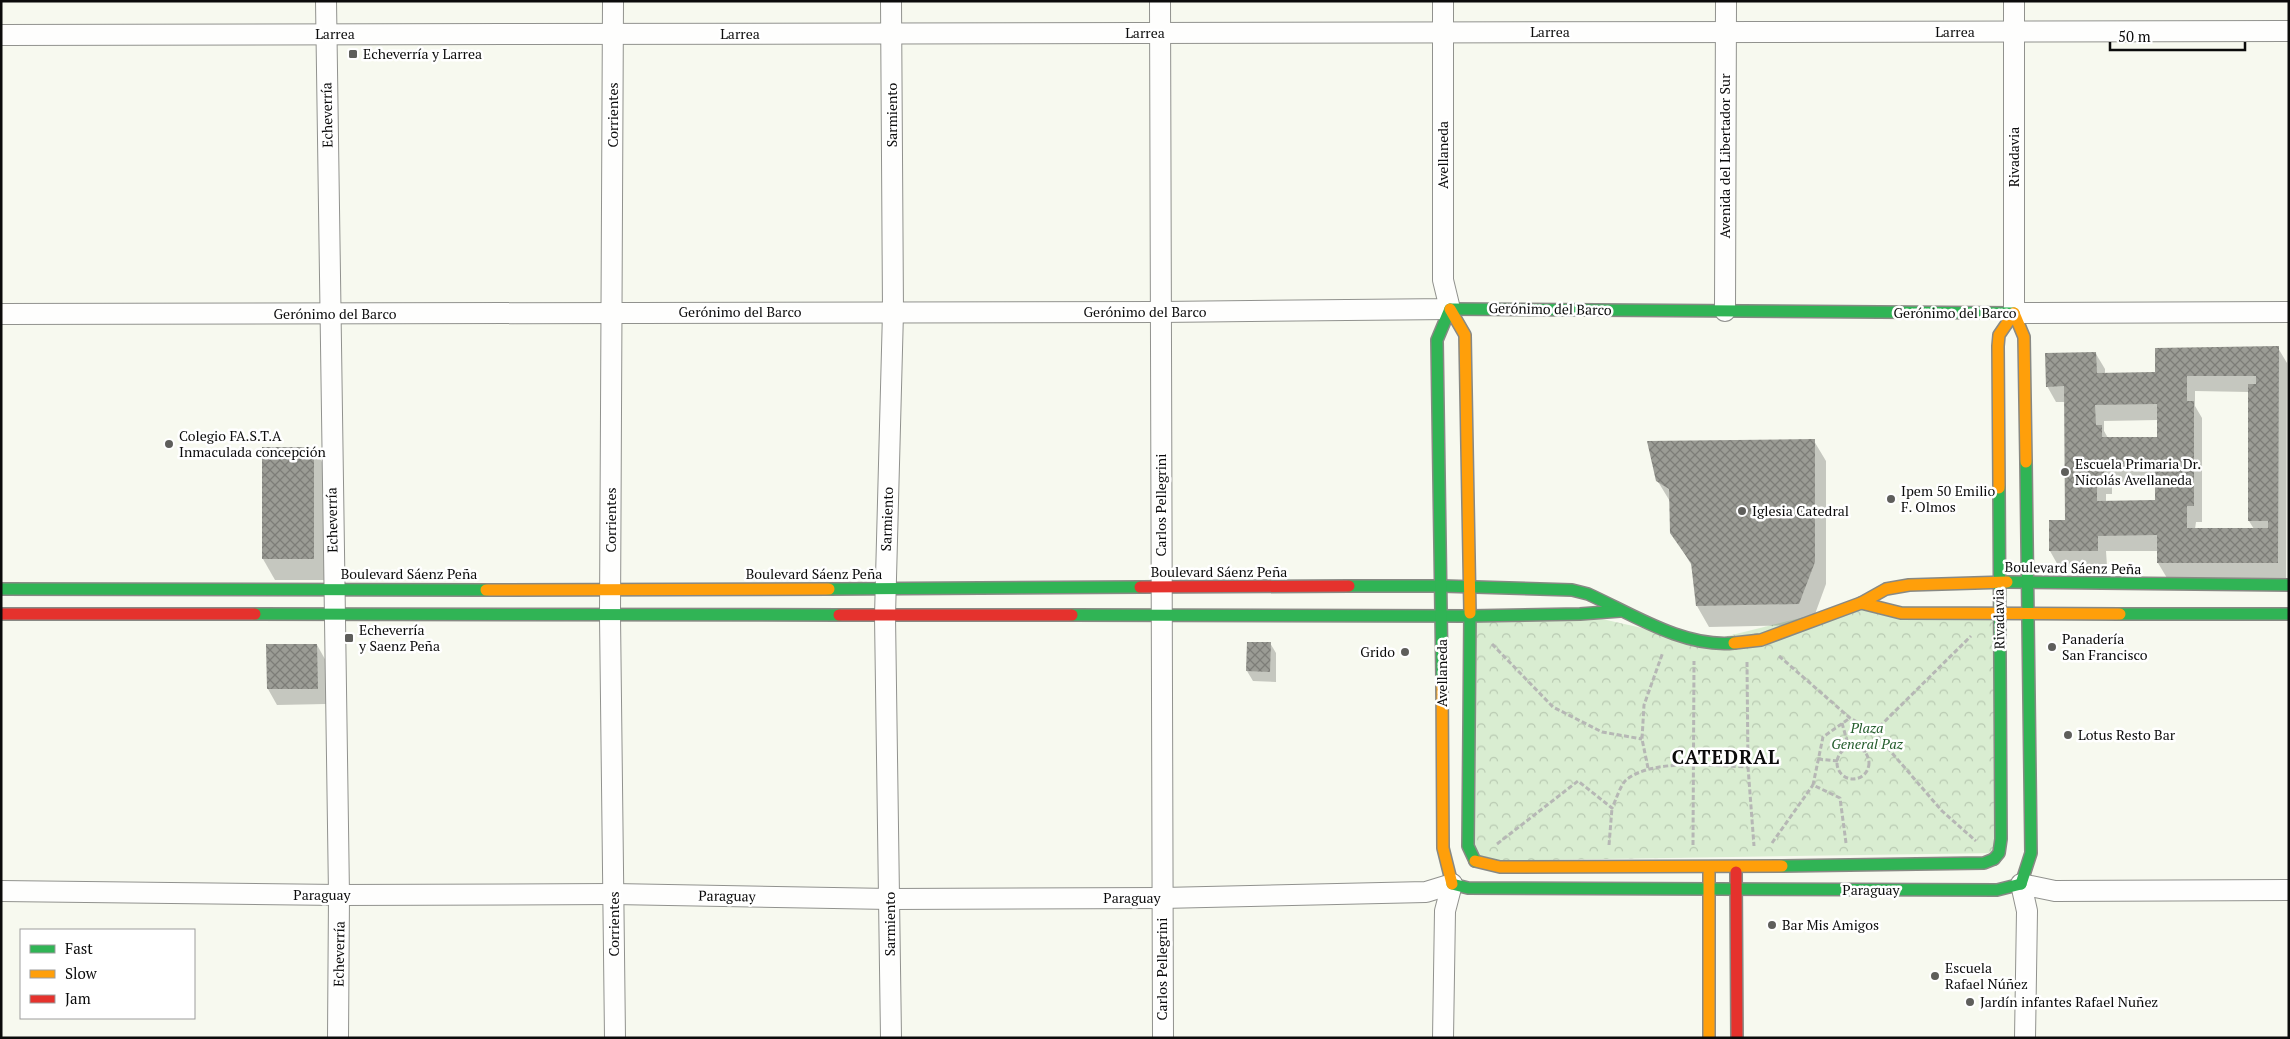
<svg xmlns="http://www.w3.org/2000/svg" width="2290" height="1039" font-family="'PT Serif',serif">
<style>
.park{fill:url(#park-crowns)}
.shadow{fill:#0003;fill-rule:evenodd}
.building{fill:url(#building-cross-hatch);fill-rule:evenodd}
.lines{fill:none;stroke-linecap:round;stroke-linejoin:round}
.street-casing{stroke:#91928e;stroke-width:22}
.fast-casing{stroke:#888984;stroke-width:14}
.slow-casing{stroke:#888984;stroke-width:14}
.jam-casing{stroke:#888984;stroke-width:14}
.path{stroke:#b6b7b5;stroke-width:3;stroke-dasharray:5 2.5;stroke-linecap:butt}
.street{stroke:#fefefd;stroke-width:20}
.fast{stroke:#30b455;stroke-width:11}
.slow{stroke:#ff9f0a;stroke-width:11}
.jam{stroke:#e5322d;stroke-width:11}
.poi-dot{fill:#5e5e5b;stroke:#fff;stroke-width:2}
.labels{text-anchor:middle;stroke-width:5;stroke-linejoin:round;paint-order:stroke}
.street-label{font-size:14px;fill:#0b0b0b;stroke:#fff}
.poi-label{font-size:14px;fill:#0b0b0b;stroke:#fff;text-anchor:start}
.park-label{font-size:14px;font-style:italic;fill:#235c2b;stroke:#fff}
.district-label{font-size:19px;font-weight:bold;letter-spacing:1px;fill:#0b0b0b;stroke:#fff}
</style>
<defs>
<pattern id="park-crowns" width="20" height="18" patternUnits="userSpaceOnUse" patternTransform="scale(1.25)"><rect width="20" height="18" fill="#d9edd1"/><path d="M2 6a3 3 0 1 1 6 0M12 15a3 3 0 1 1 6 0" fill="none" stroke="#b9cab2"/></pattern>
<pattern id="building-cross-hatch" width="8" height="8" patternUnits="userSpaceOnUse" patternTransform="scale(1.25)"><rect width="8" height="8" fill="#9b9c95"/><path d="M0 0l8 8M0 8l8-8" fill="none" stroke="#7d7d78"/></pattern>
</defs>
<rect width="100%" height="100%" fill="#f7f9ef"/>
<polygon class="park" points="1861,603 1999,613 1999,853 1475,861 1470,616 1580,614 1704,642"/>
<g class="shadow">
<path d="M2278,348L2287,363L2286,578H2167L2158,563V551H2106L2107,566L2059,567L2050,551V522H2066L2065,402H2056L2047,386L2096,354L2105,369V374H2156ZM2195,391L2249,392V521L2254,529H2195L2196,522H2202V418L2195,406ZM2158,420V438H2108L2104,431V421ZM2112,483H2157V502H2106V494H2112Z"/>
<polygon points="1814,441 1826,461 1826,584 1811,625 1709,627 1697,606 1692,566 1672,533 1671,503 1657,480"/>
<polygon points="263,448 314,448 326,469 326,580 275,580 263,559"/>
<polygon points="1248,643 1270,643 1276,653 1276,682 1253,681 1247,671"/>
<polygon points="317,645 326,661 326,704 277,705 268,689"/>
</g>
<g class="building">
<path d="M2279,346L2278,563H2157V535L2098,536V551H2049V520H2065L2064,386L2046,387L2045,353L2096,352L2097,373L2155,372V348ZM2187,376H2256V384H2248V521H2268V528H2187V506H2194V401H2187ZM2157,404V437H2102V425H2096L2095,405ZM2104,468H2155V500L2097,501V479H2104Z"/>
<polygon points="1815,439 1815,562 1799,604 1696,606 1691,563 1670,533 1669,489 1656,481 1647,441"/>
<rect x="262" y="447" width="52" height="112"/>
<polygon points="1247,642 1271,642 1270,672 1246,671"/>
<polygon points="266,644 317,644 318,689 267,689"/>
</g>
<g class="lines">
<g class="street-casing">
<g id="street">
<polyline points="326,1 339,895 338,1038"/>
<polyline points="613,1 610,616 615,1038"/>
<polyline points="891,1 893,312 885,616 891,1038"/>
<polyline points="1160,1 1163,1038"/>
<polyline points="2014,1 2014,313 2289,312"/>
<polyline points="1,35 2289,31"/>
<polyline points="1725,311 1726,1"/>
<polyline points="1,314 1161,312 1450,309 1443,280 1443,1"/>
<polyline points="1,891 339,895 614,894 890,899 1162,898 1426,892 1452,884"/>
<polyline points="1443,1038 1445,911 1452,884"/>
<polyline points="2025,1038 2027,911 2021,884 2055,891 2289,890"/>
</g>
</g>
<g class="fast-casing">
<g id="fast">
<polyline points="1450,309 2014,313"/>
<polyline points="2007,582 2289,585"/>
<path d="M1349,586H1442L1572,590L1588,594C1632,614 1684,648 1734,643"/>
<polyline points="1,589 486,590"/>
<polyline points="829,589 1140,587"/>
<polyline points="1470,613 1468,846 1475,861"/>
<polyline points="255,614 839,615"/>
<polyline points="2120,614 2289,614"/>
<polyline points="1072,615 1470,616 1580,614 1620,611"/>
<polyline points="1442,679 1437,340 1450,309"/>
<polyline points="1994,859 1999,853 2001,839 1999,488"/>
<polyline points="1782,866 1984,863 1994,859"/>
<polyline points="1452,884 1468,888 1997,890 2021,884"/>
<polyline points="2021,884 2031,853 2026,462"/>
</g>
</g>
<g class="slow-casing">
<g id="slow">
<polyline points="1450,309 1465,335 1470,613"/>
<polyline points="2014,313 2024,337 2026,462"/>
<polyline points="1999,488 1998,346 1999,335 2014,313"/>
<polyline points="486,590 829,589"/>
<polyline points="1861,603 1901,613 2120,614"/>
<polyline points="1734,643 1761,640 1861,603 1886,589 1909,585 2007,582"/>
<polyline points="1442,679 1443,848 1452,884"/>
<polyline points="1475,861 1500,867 1782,866"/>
<polyline points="1709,873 1709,1038"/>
</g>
</g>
<g class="jam-casing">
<g id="jam">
<polyline points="1140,587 1349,586"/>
<polyline points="1,614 255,614"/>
<polyline points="839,615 1072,615"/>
<polyline points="1736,872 1737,1038"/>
</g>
</g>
<g class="path">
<polyline points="1492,644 1553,707 1602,732 1642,739"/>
<polyline points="1779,656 1850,718 1874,732 1942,811 1976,841"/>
<polyline points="1747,662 1748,767 1754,846"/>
<polyline points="1842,723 1849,748"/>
<polyline points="1874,732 1971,636"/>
<circle cx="1853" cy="763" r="16"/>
<polyline points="1864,752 1878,737"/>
<polyline points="1818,759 1838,761"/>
<polyline points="1648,768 1642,739 1644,705 1663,652"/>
<polyline points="1772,843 1813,785"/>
<polyline points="1846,843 1840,798 1813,785 1823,737 1850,718"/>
<path d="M1497,844L1578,781L1612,808C1616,800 1620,786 1626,780C1653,758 1714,766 1748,767"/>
<polyline points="1609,845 1612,808"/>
<polyline points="1693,845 1694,661"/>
</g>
<use href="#street" class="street"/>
<use href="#fast" class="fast"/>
<use href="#slow" class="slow"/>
<use href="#jam" class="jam"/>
</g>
<g class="poi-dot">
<rect x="348" y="49" width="10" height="10" rx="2.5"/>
<circle cx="169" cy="444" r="5"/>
<circle cx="2065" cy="472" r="5"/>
<circle cx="1891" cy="499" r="5"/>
<circle cx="1742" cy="511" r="5"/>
<rect x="344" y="633" width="10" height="10" rx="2.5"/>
<circle cx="2052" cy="647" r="5"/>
<circle cx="1405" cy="652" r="5"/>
<circle cx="2068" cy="735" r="5"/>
<circle cx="1772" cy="925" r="5"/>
<circle cx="1935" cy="976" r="5"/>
<circle cx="1970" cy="1002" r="5"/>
</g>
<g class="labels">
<g class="street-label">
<text x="1550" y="37">Larrea</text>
<text x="1955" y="37">Larrea</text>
<text x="1145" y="38">Larrea</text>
<text x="335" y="39">Larrea</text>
<text x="740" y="39">Larrea</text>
<text transform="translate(327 115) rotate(-91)" y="5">Echeverría</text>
<text transform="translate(613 115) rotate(-90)" y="5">Corrientes</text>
<text transform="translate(892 115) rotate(-90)" y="5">Sarmiento</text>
<text transform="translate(1443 155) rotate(-90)" y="5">Avellaneda</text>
<text transform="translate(1725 156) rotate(-90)" y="5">Avenida del Libertador Sur</text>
<text transform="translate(2014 157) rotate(-90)" y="5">Rivadavia</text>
<text transform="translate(1550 309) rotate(1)" y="5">Gerónimo del Barco</text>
<text x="740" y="317">Gerónimo del Barco</text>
<text x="1145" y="317">Gerónimo del Barco</text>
<text x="1955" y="318">Gerónimo del Barco</text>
<text x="335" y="319">Gerónimo del Barco</text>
<text transform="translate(1161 505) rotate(-90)" y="5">Carlos Pellegrini</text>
<text transform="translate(887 519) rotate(-88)" y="5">Sarmiento</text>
<text transform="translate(332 520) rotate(-91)" y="5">Echeverría</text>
<text transform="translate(611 520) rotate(-90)" y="5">Corrientes</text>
<text transform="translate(2073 568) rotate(1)" y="5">Boulevard Sáenz Peña</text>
<text x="1219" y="577">Boulevard Sáenz Peña</text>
<text x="409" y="579">Boulevard Sáenz Peña</text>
<text x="814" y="579">Boulevard Sáenz Peña</text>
<text transform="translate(1999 619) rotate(-91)" y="5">Rivadavia</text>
<text transform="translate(1442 673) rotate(-90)" y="5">Avellaneda</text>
<text x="1871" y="895">Paraguay</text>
<text x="322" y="900">Paraguay</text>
<text transform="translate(727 896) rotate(1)" y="5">Paraguay</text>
<text x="1132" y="903">Paraguay</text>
<text transform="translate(614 924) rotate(-90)" y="5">Corrientes</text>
<text transform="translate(890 924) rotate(-90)" y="5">Sarmiento</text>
<text transform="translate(339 954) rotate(-89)" y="5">Echeverría</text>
<text transform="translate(1162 969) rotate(-90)" y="5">Carlos Pellegrini</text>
</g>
<g class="poi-label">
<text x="363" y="59">Echeverría y Larrea</text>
<text x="179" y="441">Colegio FA.S.T.A<tspan x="179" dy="16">Inmaculada concepción</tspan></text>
<text x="2075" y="469">Escuela Primaria Dr.<tspan x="2075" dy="16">Nicolás Avellaneda</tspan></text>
<text x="1901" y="496">Ipem 50 Emilio<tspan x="1901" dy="16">F. Olmos</tspan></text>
<text x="1752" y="516">Iglesia Catedral</text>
<text x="359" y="635">Echeverría<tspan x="359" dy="16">y Saenz Peña</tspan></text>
<text x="2062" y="644">Panadería<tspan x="2062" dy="16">San Francisco</tspan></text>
<text x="1395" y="657" text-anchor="end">Grido</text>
<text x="2078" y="740">Lotus Resto Bar</text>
<text x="1782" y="930">Bar Mis Amigos</text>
<text x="1945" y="973">Escuela<tspan x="1945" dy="16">Rafael Núñez</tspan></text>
<text x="1980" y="1007">Jardín infantes Rafael Nuñez</text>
</g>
<g class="park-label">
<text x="1867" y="733">Plaza<tspan x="1867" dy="16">General Paz</tspan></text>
</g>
<g class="district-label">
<text x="1726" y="764">CATEDRAL</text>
</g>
</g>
<rect width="2290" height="1039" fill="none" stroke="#0b0b0b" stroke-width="5"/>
<rect x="20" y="929" width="175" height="90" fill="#ffffff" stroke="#9d9d9d"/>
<rect x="30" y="945" width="25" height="8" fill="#30b455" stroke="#9d9d9d"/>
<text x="65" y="954" font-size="15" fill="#0b0b0b">Fast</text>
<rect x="30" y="970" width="25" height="8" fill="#ff9f0a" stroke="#9d9d9d"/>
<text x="65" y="979" font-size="15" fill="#0b0b0b">Slow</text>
<rect x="30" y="995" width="25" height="8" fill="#e5322d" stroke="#9d9d9d"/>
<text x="65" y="1004" font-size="15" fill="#0b0b0b">Jam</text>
<path d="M2110 42v8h135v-8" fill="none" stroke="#0b0b0b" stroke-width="2.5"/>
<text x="2118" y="42" font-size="15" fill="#0b0b0b" stroke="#ffffff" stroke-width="4" paint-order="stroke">50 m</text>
</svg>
